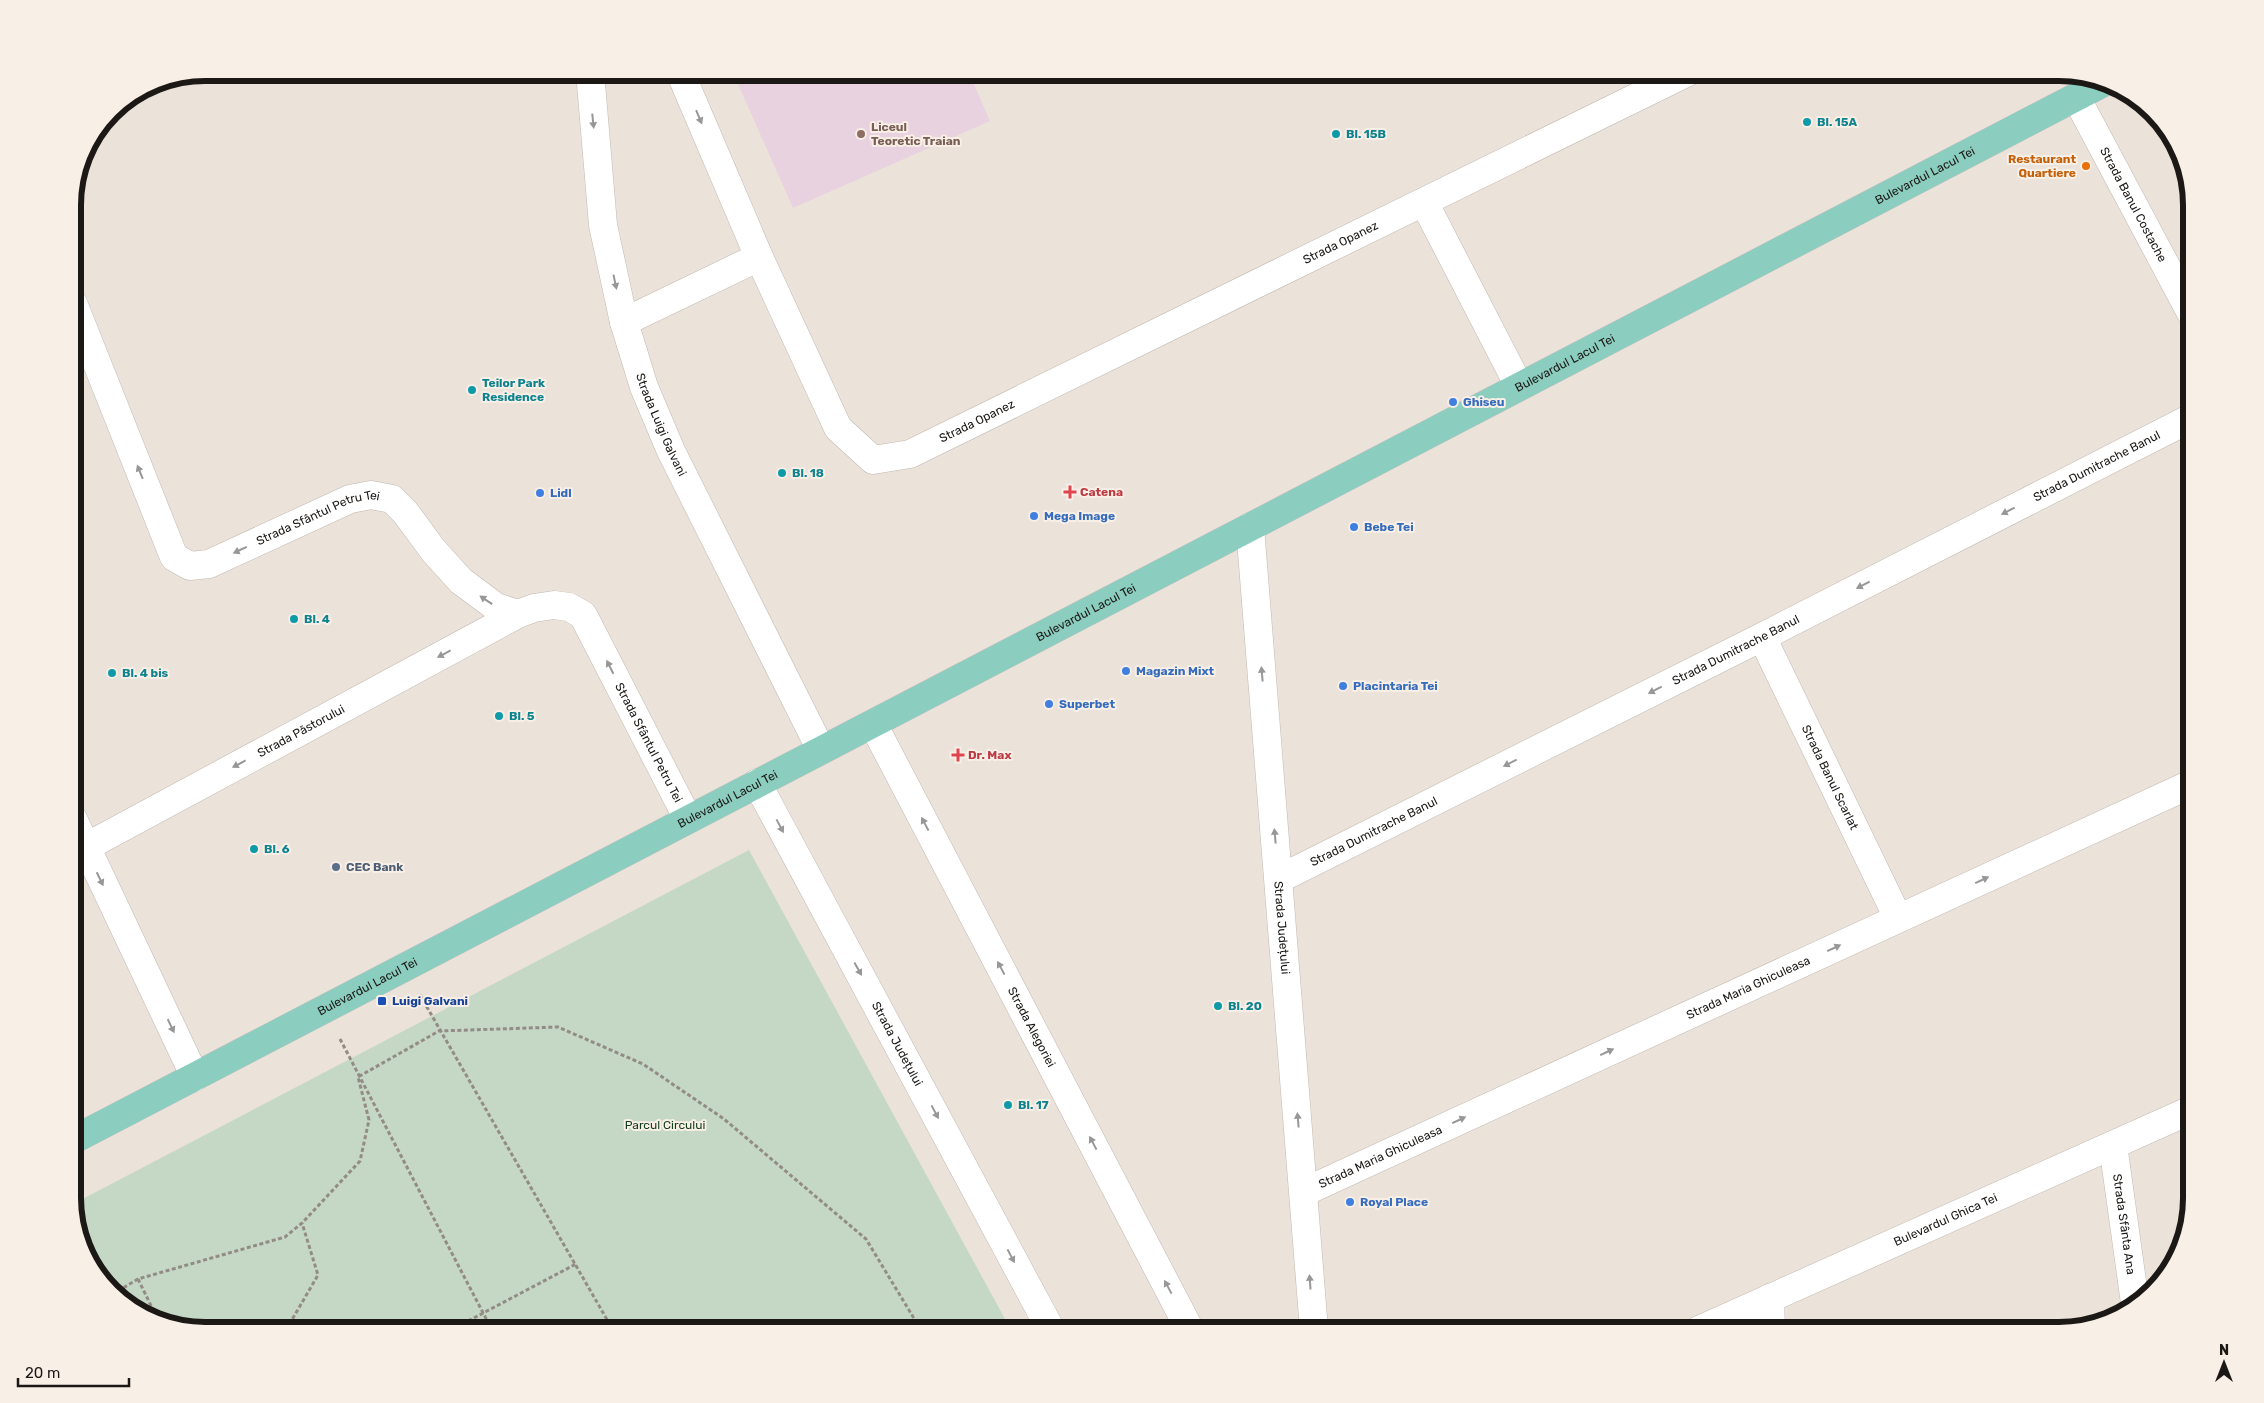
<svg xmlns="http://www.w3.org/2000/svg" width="2264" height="1403" font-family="Rubik,sans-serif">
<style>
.education{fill:#e9d2df}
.park{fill:#c5d8c6}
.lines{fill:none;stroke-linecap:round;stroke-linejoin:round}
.minor-casing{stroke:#c1b9b1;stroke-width:29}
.major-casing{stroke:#c4c3c2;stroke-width:29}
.path{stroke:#938c86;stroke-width:3;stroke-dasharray:4 2.5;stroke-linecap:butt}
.minor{stroke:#fff;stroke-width:28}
.major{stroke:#8bcebf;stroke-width:28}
.oneway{fill:#989796}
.culture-dot{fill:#0f9aa8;stroke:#f8efe7;stroke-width:2}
.education-dot{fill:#8d6e63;stroke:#f8efe7;stroke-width:2}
.food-dot{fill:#e8710a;stroke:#f8efe7;stroke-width:2}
.shop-dot{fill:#3f7fe0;stroke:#f8efe7;stroke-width:2}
.health-dot{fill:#e0444e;stroke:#f8efe7;stroke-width:2}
.service-dot{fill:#5c6f8a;stroke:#f8efe7;stroke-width:2}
.transit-dot{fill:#1a4fb4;stroke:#f8efe7;stroke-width:2}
.labels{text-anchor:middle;stroke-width:4;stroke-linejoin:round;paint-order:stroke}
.culture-label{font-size:12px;font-weight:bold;fill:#0d838f;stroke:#f8efe7;text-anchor:start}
.education-label{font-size:12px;font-weight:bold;fill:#785e54;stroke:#f8efe7;text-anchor:start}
.food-label{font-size:12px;font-weight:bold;fill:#c56008;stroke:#f8efe7;text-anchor:end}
.street-label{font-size:12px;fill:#1b1815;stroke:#f8efe7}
.shop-label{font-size:12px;font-weight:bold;fill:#366cbe;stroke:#f8efe7;text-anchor:start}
.health-label{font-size:12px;font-weight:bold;fill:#be3a42;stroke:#f8efe7;text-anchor:start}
.service-label{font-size:12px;font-weight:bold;fill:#4e5e75;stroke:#f8efe7;text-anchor:start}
.transit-label{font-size:12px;font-weight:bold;fill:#164399;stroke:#f8efe7;text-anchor:start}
.park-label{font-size:12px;fill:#103e19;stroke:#f8efe7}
.rim{fill:none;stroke:#1b1815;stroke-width:6}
</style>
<rect width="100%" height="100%" fill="#ebe2da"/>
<polygon class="education" points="733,73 969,73 990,121 793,208"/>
<polygon class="park" points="749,850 1011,1330 205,1330 139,1313 90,1264 73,1204"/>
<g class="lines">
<g class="minor-casing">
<g id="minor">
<path id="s1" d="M590,72L603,225L624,322L644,387L671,451L821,750"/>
<path id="s2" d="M680,72L759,257L838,428L873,460L910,454L1688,72"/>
<path id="s3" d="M2076,97L2191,313"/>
<polyline points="1424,202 1519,386"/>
<path id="s4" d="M73,303L174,557L190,566L209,564L350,499L371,495L392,499L405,512L433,550L461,581L496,607L518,614L534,608L554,605L569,607L583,615L688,819"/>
<polyline points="624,322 759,257"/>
<path id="s5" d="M1250,527L1314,1330"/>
<path id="s6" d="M1762,637L1898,918"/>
<path id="s7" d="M873,724L1190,1330"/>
<path id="s8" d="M757,783L1051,1330"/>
<polyline points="73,819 195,1077"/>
<path id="s9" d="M73,854L518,614"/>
<path id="s10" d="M1279,879L1762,637L2191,418"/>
<path id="s11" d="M2113,1145L2135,1303"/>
<path id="s12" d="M1304,1192L2191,784"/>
<polyline points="1770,1298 1771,1330"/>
<path id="s13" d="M1699,1330L2191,1110"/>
</g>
</g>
<g class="major-casing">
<g id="major">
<path id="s14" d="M73,1140L2101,84"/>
</g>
</g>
<g class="path">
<polyline points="420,995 613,1330"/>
<polyline points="340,1039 492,1330"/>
<polyline points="138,1279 157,1318"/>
<polyline points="118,1291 138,1279 285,1237 302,1223 360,1161 369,1120 358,1077 439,1031 558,1027 643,1064 724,1119 866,1239 921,1330"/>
<polyline points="286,1330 318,1275 302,1223"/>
<polyline points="451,1330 576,1264"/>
</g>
<use href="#minor" class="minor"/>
<use href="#major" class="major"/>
</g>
<defs><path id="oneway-solid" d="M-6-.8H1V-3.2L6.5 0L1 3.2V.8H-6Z" transform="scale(1.25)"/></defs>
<g class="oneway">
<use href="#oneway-solid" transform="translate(699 117) rotate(67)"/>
<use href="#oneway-solid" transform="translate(593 121) rotate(84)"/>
<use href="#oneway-solid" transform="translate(615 282) rotate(78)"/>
<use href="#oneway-solid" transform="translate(140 472) rotate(-112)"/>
<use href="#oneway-solid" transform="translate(2008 511) rotate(153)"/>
<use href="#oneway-solid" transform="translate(240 550) rotate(155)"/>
<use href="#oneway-solid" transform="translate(1863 585) rotate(153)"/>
<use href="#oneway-solid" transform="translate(486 600) rotate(-146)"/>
<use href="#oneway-solid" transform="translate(444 654) rotate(152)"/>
<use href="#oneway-solid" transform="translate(610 667) rotate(-117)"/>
<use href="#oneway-solid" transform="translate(1262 674) rotate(-95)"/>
<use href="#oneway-solid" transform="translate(1655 690) rotate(153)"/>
<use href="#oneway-solid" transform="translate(1510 763) rotate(153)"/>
<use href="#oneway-solid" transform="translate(239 764) rotate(152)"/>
<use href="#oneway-solid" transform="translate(925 824) rotate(-118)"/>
<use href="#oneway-solid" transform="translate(780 826) rotate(62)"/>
<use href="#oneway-solid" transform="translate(1275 836) rotate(-95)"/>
<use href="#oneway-solid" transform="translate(100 879) rotate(64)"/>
<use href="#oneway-solid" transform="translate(1982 880) rotate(-25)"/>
<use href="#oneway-solid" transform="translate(1834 948) rotate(-25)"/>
<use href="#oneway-solid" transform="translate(1001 968) rotate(-118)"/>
<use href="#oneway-solid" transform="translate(858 969) rotate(61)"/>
<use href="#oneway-solid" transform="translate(171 1026) rotate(64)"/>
<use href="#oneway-solid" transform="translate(1607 1052) rotate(-25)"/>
<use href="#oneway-solid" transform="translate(935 1112) rotate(62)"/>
<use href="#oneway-solid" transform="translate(1298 1120) rotate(-95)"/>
<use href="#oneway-solid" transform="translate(1459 1120) rotate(-25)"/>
<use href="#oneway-solid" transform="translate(1093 1143) rotate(-118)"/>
<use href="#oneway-solid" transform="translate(1011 1256) rotate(62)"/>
<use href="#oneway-solid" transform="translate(1310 1282) rotate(-94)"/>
<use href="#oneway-solid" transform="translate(1168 1287) rotate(-118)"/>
</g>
<g class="culture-dot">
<circle cx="1807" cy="122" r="5"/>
<circle cx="1336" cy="134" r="5"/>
<circle cx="472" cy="390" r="5"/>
<circle cx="782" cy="473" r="5"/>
<circle cx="294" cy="619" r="5"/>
<circle cx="112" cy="673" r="5"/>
<circle cx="499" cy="716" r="5"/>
<circle cx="254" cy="849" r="5"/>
<circle cx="1218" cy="1006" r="5"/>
<circle cx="1008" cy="1105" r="5"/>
</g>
<circle class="education-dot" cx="861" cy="134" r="5"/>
<circle class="food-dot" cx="2086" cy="166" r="5"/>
<g class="shop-dot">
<circle cx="1453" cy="402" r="5"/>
<circle cx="540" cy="493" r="5"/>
<circle cx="1034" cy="516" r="5"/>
<circle cx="1354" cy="527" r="5"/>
<circle cx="1126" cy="671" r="5"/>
<circle cx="1343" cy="686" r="5"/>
<circle cx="1049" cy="704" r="5"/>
<circle cx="1350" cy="1202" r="5"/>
</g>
<g class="health-dot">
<path d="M1067.5 484.5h5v5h5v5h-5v5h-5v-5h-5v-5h5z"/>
<path d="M955.5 747.5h5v5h5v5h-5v5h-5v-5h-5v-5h5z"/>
</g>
<circle class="service-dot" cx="336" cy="867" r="5"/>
<rect class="transit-dot" x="377" y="996" width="10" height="10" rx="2.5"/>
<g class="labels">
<g class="culture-label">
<text x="1817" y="126">Bl. 15A</text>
<text x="1346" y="138">Bl. 15B</text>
<text x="482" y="387">Teilor Park<tspan x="482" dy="14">Residence</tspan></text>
<text x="792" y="477">Bl. 18</text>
<text x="304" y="623">Bl. 4</text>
<text x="122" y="677">Bl. 4 bis</text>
<text x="509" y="720">Bl. 5</text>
<text x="264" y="853">Bl. 6</text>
<text x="1228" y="1010">Bl. 20</text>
<text x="1018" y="1109">Bl. 17</text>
</g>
<g class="education-label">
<text x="871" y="131">Liceul<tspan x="871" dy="14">Teoretic Traian</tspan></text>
</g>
<g class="food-label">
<text x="2076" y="163">Restaurant<tspan x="2076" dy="14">Quartiere</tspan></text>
</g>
<g class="street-label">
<text dy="4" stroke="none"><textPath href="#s14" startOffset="2088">Bulevardul Lacul Tei</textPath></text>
<text dy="4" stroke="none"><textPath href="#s3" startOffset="122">Strada Banul Costache</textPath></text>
<text dy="4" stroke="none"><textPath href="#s2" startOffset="954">Strada Opanez</textPath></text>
<text dy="4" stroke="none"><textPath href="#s14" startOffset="1682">Bulevardul Lacul Tei</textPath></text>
<text dy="4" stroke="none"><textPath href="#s2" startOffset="549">Strada Opanez</textPath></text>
<text dy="4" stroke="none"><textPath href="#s1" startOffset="362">Strada Luigi Galvani</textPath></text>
<text dy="4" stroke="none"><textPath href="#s10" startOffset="916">Strada Dumitrache Banul</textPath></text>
<text dy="4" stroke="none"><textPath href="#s4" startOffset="430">Strada Sfântul Petru Tei</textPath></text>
<text dy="4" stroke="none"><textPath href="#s14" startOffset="1142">Bulevardul Lacul Tei</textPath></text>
<text dy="4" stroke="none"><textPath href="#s10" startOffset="511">Strada Dumitrache Banul</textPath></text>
<text dy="4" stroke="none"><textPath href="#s9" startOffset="259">Strada Păstorului</textPath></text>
<text dy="4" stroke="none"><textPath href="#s4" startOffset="895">Strada Sfântul Petru Tei</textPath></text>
<text dy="4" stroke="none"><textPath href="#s6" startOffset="156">Strada Banul Scarlat</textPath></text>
<text dy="4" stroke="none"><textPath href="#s14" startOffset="738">Bulevardul Lacul Tei</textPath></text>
<text dy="4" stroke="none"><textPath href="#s10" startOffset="106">Strada Dumitrache Banul</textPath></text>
<text dy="4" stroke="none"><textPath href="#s5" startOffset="402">Strada Județului</textPath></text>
<text dy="4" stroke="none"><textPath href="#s14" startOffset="332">Bulevardul Lacul Tei</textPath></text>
<text dy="4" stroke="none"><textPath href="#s12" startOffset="489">Strada Maria Ghiculeasa</textPath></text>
<text dy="4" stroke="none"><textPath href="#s7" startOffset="342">Strada Alegoriei</textPath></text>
<text dy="4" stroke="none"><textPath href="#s8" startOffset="296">Strada Județului</textPath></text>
<text dy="4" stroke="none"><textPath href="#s12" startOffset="84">Strada Maria Ghiculeasa</textPath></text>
<text dy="4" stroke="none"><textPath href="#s13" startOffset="270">Bulevardul Ghica Tei</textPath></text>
<text dy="4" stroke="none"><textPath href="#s11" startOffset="80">Strada Sfânta Ana</textPath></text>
</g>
<g class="shop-label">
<text x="1463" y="406">Ghiseu</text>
<text x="550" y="497">Lidl</text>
<text x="1044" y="520">Mega Image</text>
<text x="1364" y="531">Bebe Tei</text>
<text x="1136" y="675">Magazin Mixt</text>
<text x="1353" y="690">Placintaria Tei</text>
<text x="1059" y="708">Superbet</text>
<text x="1360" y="1206">Royal Place</text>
</g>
<g class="health-label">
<text x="1080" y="496">Catena</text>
<text x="968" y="759">Dr. Max</text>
</g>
<g class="service-label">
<text x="346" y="871">CEC Bank</text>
</g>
<g class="transit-label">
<text x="392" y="1005">Luigi Galvani</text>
</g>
<g class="park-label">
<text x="665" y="1129">Parcul Circului</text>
</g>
</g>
<path d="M0 0H2264V1403H0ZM205 81H2059A124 124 0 0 1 2183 205V1198A124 124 0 0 1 2059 1322H205A124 124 0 0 1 81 1198V205A124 124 0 0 1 205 81Z" fill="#f8efe7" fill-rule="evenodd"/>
<path class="rim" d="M205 81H2059A124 124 0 0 1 2183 205V1198A124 124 0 0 1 2059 1322H205A124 124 0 0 1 81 1198V205A124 124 0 0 1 205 81Z"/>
<g transform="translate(2224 1363)" stroke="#f8efe7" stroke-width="4" paint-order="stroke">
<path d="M0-4L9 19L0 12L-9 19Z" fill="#1b1815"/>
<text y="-8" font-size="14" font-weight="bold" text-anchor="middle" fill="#1b1815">N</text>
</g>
<path d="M18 1378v8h111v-8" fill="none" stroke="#1b1815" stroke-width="2.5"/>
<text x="25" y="1378" font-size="15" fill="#1b1815" stroke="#f8efe7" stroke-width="4" paint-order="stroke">20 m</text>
</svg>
